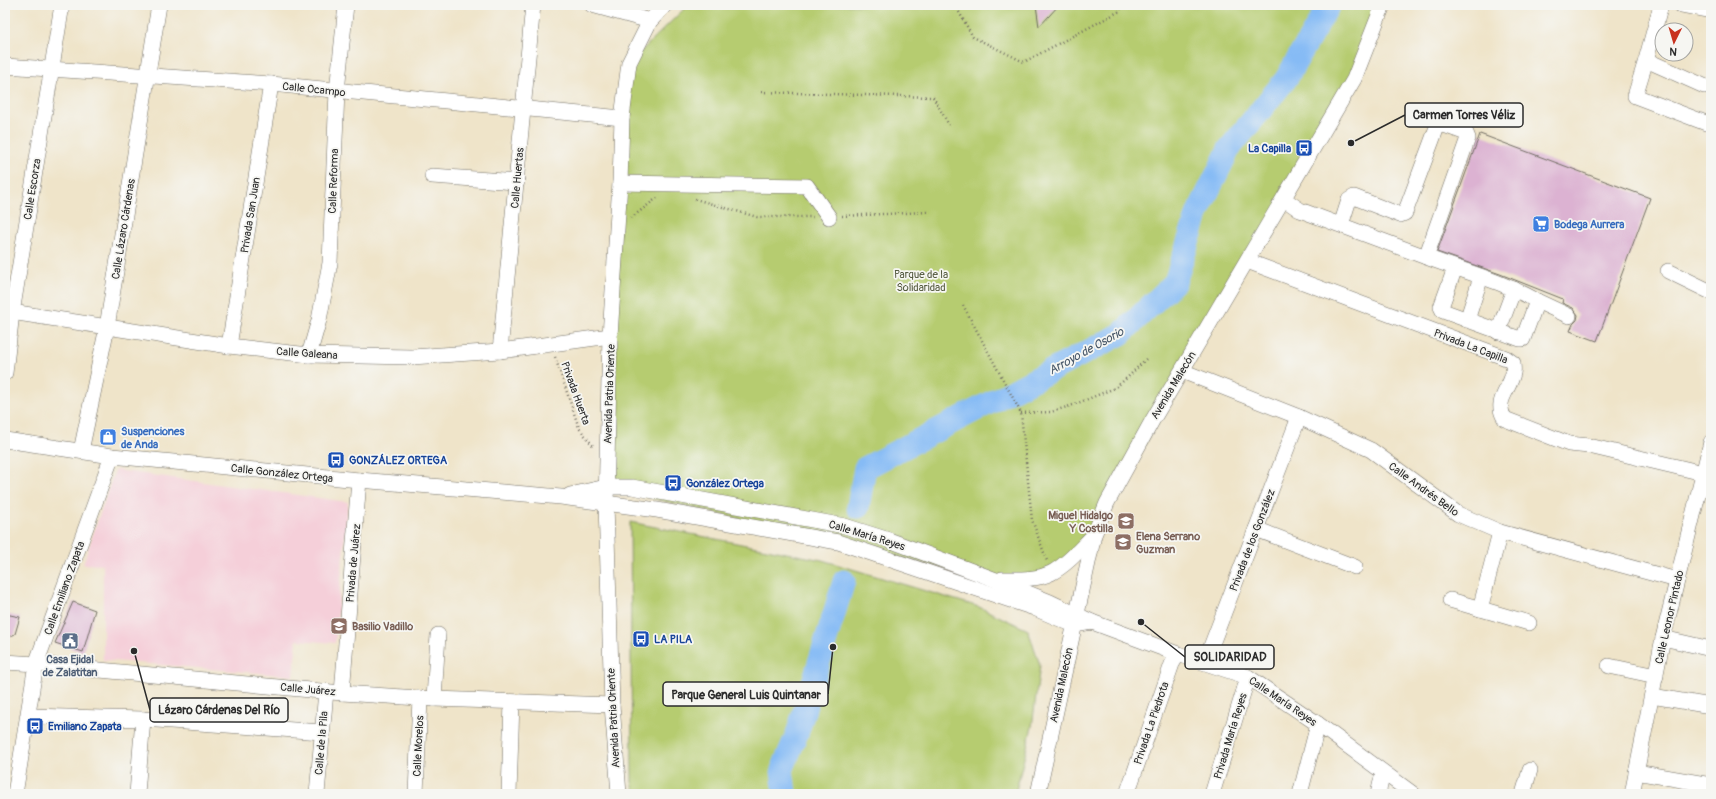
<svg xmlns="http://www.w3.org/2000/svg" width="1716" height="799" font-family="Pangolin,sans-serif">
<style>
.built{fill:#f5cfd9}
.green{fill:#b6cc70;stroke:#707c4e}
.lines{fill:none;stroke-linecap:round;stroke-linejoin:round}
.river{stroke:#86bbf5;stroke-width:23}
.building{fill:#dcb2d2}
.minor-casing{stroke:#706c62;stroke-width:16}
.path{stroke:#706c62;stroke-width:2.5;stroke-dasharray:1 3;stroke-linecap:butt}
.minor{stroke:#fff;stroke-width:15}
.labels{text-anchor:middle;stroke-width:3.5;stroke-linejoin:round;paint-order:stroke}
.street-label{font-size:11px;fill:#2b2b2b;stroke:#f6f6f2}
.transit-label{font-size:11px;font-weight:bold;fill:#164399;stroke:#f6f6f2;text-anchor:start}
.shop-label{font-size:11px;font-weight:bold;fill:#366cbe;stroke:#f6f6f2;text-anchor:start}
.park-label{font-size:11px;fill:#555b40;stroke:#f6f6f2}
.education-label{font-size:11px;font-weight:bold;fill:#785e54;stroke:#f6f6f2;text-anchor:start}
.service-label{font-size:11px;font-weight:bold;fill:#4e5e75;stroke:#f6f6f2}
.water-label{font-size:12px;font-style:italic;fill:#465668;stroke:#f6f6f2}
.leader{fill:none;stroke:#2b2b2b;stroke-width:1.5}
.callout-dot{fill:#2b2b2b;stroke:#f6f6f2;stroke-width:1.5}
.callout{fill:#f6f6f2;stroke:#2b2b2b;stroke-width:1.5}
.callout-label{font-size:12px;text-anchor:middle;font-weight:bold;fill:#2b2b2b}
</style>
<rect width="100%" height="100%" fill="#f6f6f2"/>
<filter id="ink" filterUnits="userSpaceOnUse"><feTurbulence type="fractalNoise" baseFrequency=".025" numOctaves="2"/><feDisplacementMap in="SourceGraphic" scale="8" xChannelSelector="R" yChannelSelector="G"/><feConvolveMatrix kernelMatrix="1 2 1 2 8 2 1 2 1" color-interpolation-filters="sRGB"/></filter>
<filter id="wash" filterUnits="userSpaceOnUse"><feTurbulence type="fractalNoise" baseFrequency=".012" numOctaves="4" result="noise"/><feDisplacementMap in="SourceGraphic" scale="16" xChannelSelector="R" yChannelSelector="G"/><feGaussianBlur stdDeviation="0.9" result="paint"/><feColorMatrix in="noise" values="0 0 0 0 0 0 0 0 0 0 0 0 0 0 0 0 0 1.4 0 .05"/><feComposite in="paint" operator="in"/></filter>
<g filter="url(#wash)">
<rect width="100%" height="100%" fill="#efe4c9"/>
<polygon class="built" points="115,470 348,502 335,643 297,640 293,676 103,660 103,565 83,564"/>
<g class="green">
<polygon points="688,5 1376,5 1364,54 1094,535 1051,573 1006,583 606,487 629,63"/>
<polygon points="630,522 822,560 979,607 1028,630 1040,665 1032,727 1015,794 635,794 632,782"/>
</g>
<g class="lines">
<g class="river">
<polyline points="858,507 865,468 1121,334 1175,282 1198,212 1229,149 1286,79 1329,5"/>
<polyline points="785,794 782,770 798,731 844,581"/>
</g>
</g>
<g id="blocks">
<g class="building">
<polygon points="1036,5 1059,5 1039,27"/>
<polygon points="1480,134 1650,198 1597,341 1570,331 1573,324 1577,320 1578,315 1573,308 1562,303 1563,299 1500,274 1437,252"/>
<polygon points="73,602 95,610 83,652 55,643"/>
<polygon points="5,614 20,617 15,634 5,639"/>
</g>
</g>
</g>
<g filter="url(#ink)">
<use href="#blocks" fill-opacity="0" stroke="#706c62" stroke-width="1"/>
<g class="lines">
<g class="minor-casing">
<g id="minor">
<polyline points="592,5 650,21"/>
<polyline points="1661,5 1646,60 1704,86"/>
<polyline points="1681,5 1711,11"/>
<polyline points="1646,60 1635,96 1706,123"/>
<polyline points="5,66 271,84 622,118"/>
<polyline points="432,176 517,182"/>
<polyline points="620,183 807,186 829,217"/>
<polyline points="1284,199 1300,210 1426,257 1468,138 1466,133 1441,124 1437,127 1405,213 1400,215 1354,197 1349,200 1341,225"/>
<path d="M1426,257C1463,271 1502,281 1537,301L1523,339H1520L1443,311L1441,307L1455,268"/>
<path d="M1247,261L1506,358L1513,363C1513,366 1514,370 1513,373C1510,390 1493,401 1505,419L1569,444L1589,446L1703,473"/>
<polyline points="1668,271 1711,292"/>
<polyline points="1537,301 1569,316"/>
<polyline points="5,311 229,346 309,355 412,357 500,351 610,336"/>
<polyline points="1467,320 1481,277"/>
<polyline points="1498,332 1514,289"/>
<polyline points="229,346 271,84"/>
<polyline points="500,351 533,5"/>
<polyline points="309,355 319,320 330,263 337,91 346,5"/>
<polyline points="1182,371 1299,417 1371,450 1458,514 1500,532 1677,580"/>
<polyline points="5,373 12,313 62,5"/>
<polyline points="5,440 112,456 359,480 561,497 657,510 838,542 1034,608 1074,625 1092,622"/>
<polyline points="81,451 107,327 159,5"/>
<polyline points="570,495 606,487 632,487 845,526 889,540 996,580 1050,602 1092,622 1178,654 1248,677 1318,724 1413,794"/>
<polyline points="1256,529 1355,567"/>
<path d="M1002,579C1018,579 1037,580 1051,573C1067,565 1081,548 1093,536"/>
<polyline points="1450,600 1529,623"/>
<polyline points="1480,609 1500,532"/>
<polyline points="1663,638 1711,649"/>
<polyline points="5,662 36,664 342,693 434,699 612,705"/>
<polyline points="1205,662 1299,417"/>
<polyline points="1609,666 1656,676"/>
<polyline points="342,693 359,480"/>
<polyline points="1652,696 1711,706"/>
<polyline points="434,699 438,635"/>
<polyline points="29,716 143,719 322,732"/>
<polyline points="1636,772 1711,785"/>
<polyline points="15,794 36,664 112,456"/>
<polyline points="137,794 143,719"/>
<polyline points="317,794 326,691"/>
<polyline points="416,794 420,698"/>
<polyline points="509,794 512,702"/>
<polyline points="619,794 612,705 606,503 610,336 620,183 622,118 629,63 650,21 665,5"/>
<polyline points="1038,794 1094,535 1107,503 1152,421 1354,79 1383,5"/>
<polyline points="1127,794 1172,664 1178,654"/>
<polyline points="1212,794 1248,677"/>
<polyline points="1300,794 1318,724"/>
<polyline points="1378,794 1383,773"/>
<polyline points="1523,794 1530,770"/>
<polyline points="1632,794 1663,638 1711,442"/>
</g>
</g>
<g class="path">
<polyline points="955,5 973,37 1024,62 1120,11 1122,5"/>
<polyline points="761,92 933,97 949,125"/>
<polyline points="695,199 757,217 813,217"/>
<polyline points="842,216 927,212"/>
<polyline points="631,218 657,198"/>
<polyline points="963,305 1021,413 1032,520 1047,561"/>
<polyline points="555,357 579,428 594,447"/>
<polyline points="1021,413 1051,412 1073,405 1115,388 1128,377 1146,359"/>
</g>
<use href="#minor" class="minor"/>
</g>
</g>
<defs>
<g id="bus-square" transform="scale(0.9)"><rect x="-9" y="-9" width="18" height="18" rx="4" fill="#1a4fb4" stroke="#f6f6f2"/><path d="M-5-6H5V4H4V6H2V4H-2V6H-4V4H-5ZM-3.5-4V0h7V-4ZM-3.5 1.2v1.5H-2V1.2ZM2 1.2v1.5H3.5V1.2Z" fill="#fff"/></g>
<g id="supermarket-square" transform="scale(0.9)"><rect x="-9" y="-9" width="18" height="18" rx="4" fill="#3f7fe0" stroke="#f6f6f2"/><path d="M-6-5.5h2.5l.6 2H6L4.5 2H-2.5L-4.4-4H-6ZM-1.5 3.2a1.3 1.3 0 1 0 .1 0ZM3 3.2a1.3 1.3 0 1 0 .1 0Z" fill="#fff"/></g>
<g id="shop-square" transform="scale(0.9)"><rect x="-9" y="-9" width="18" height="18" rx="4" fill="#3f7fe0" stroke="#f6f6f2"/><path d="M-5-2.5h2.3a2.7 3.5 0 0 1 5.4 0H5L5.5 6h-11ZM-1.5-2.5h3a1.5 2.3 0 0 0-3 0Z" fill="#fff"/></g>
<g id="school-square" transform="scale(0.9)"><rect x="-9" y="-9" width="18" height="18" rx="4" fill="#8d6e63" stroke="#f6f6f2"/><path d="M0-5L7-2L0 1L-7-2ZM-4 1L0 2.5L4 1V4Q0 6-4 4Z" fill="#fff"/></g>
<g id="civic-square" transform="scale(0.9)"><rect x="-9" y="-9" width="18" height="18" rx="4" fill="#5c6f8a" stroke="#f6f6f2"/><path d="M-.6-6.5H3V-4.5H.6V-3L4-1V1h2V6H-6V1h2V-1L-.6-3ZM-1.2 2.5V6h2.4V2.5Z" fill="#fff"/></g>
</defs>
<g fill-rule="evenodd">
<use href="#bus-square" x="1304" y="148"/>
<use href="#supermarket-square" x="1541" y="224"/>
<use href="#shop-square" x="108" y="437"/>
<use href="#bus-square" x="336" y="460"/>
<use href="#bus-square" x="673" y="483"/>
<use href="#school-square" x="1126" y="521"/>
<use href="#school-square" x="1123" y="542"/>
<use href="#school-square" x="339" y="626"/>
<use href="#bus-square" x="641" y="639"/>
<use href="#civic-square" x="70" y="641"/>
<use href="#bus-square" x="35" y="726"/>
</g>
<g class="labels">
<g class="street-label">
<text transform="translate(314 89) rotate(6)" y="4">Calle Ocampo</text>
<text transform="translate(517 178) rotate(-85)" y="4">Calle Huertas</text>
<text transform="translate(333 181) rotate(-88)" y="4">Calle Reforma</text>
<text transform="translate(32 189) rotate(-81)" y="4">Calle Escorza</text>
<text transform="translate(250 215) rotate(-81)" y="4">Privada San Juan</text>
<text transform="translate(123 229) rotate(-81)" y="4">Calle Lázaro Cárdenas</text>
<text transform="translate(1471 346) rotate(21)" y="4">Privada La Capilla</text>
<text transform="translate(307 353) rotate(4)" y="4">Calle Galeana</text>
<text transform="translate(1173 385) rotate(-59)" y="4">Avenida Malecón</text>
<text transform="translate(576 393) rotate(70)" y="4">Privada Huerta</text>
<text transform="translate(609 394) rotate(-88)" y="4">Avenida Patria Oriente</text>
<text transform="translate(282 473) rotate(6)" y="4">Calle González Ortega</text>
<text transform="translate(1424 489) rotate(36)" y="4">Calle Andrés Bello</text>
<text transform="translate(867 535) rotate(17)" y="4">Calle María Reyes</text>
<text transform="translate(1252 540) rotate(-69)" y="4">Privada de los González</text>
<text transform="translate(353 563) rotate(-85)" y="4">Privada de Juárez</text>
<text transform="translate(64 588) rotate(-70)" y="4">Calle Emiliano Zapata</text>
<text transform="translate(1669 617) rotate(-77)" y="4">Calle Leonor Pintado</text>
<text transform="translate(1061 685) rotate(-78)" y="4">Avenida Malecón</text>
<text transform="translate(308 689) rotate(5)" y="4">Calle Juárez</text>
<text transform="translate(1283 701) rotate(34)" y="4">Calle María Reyes</text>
<text transform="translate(613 718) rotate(-93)" y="4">Avenida Patria Oriente</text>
<text transform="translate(1151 723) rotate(-71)" y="4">Privada La Piedrota</text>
<text transform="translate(1230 736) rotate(-73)" y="4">Privada María Reyes</text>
<text transform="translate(321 743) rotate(-85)" y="4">Calle de la Pila</text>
<text transform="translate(418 746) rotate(-87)" y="4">Calle Morelos</text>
</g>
<g class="transit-label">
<text x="1291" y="152" text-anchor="end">La Capilla</text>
<text x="349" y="464">GONZÁLEZ ORTEGA</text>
<text x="686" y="487">González Ortega</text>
<text x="654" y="643">LA PILA</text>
<text x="48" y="730">Emiliano Zapata</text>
</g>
<g class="shop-label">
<text x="1554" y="228">Bodega Aurrera</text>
<text x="121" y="435">Suspenciones<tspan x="121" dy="13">de Anda</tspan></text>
</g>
<g class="park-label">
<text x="921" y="278">Parque de la<tspan x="921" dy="13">Solidaridad</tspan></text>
</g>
<g class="education-label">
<text x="1113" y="519" text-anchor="end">Miguel Hidalgo<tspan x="1113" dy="13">Y Costilla</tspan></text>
<text x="1136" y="540">Elena Serrano<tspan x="1136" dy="13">Guzman</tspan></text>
<text x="352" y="630">Basilio Vadillo</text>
</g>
<g class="service-label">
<text x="70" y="663">Casa Ejidal<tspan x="70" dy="13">de Zalatitan</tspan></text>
</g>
<g class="water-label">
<text transform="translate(1086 351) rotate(-29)" y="4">Arroyo de Osorio</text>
</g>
</g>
<path class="leader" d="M1351 143L1405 115M1141 622L1185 657M833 647L828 694M134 651L150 710"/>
<g class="callout-dot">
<circle cx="1351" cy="143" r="4"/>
<circle cx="1141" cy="622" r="4"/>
<circle cx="833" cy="647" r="4"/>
<circle cx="134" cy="651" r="4"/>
</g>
<g class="callout">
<rect x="1405" y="103" width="118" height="24" rx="4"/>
<rect x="1185" y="645" width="89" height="24" rx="4"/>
<rect x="663" y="682" width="165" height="24" rx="4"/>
<rect x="150" y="698" width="138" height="24" rx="4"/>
</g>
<g class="callout-label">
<text x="1464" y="119">Carmen Torres Véliz</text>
<text x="1230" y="661">SOLIDARIDAD</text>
<text x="746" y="699">Parque General Luis Quintanar</text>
<text x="219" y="714">Lázaro Cárdenas Del Río</text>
</g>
<rect width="1716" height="799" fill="none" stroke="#f6f6f2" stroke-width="20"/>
<g transform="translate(1674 42) rotate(185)"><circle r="19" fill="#f6f6f2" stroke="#a5a5a2"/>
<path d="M0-3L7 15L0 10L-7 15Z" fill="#c8321e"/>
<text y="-6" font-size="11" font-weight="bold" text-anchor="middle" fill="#2b2b2b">N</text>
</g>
</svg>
